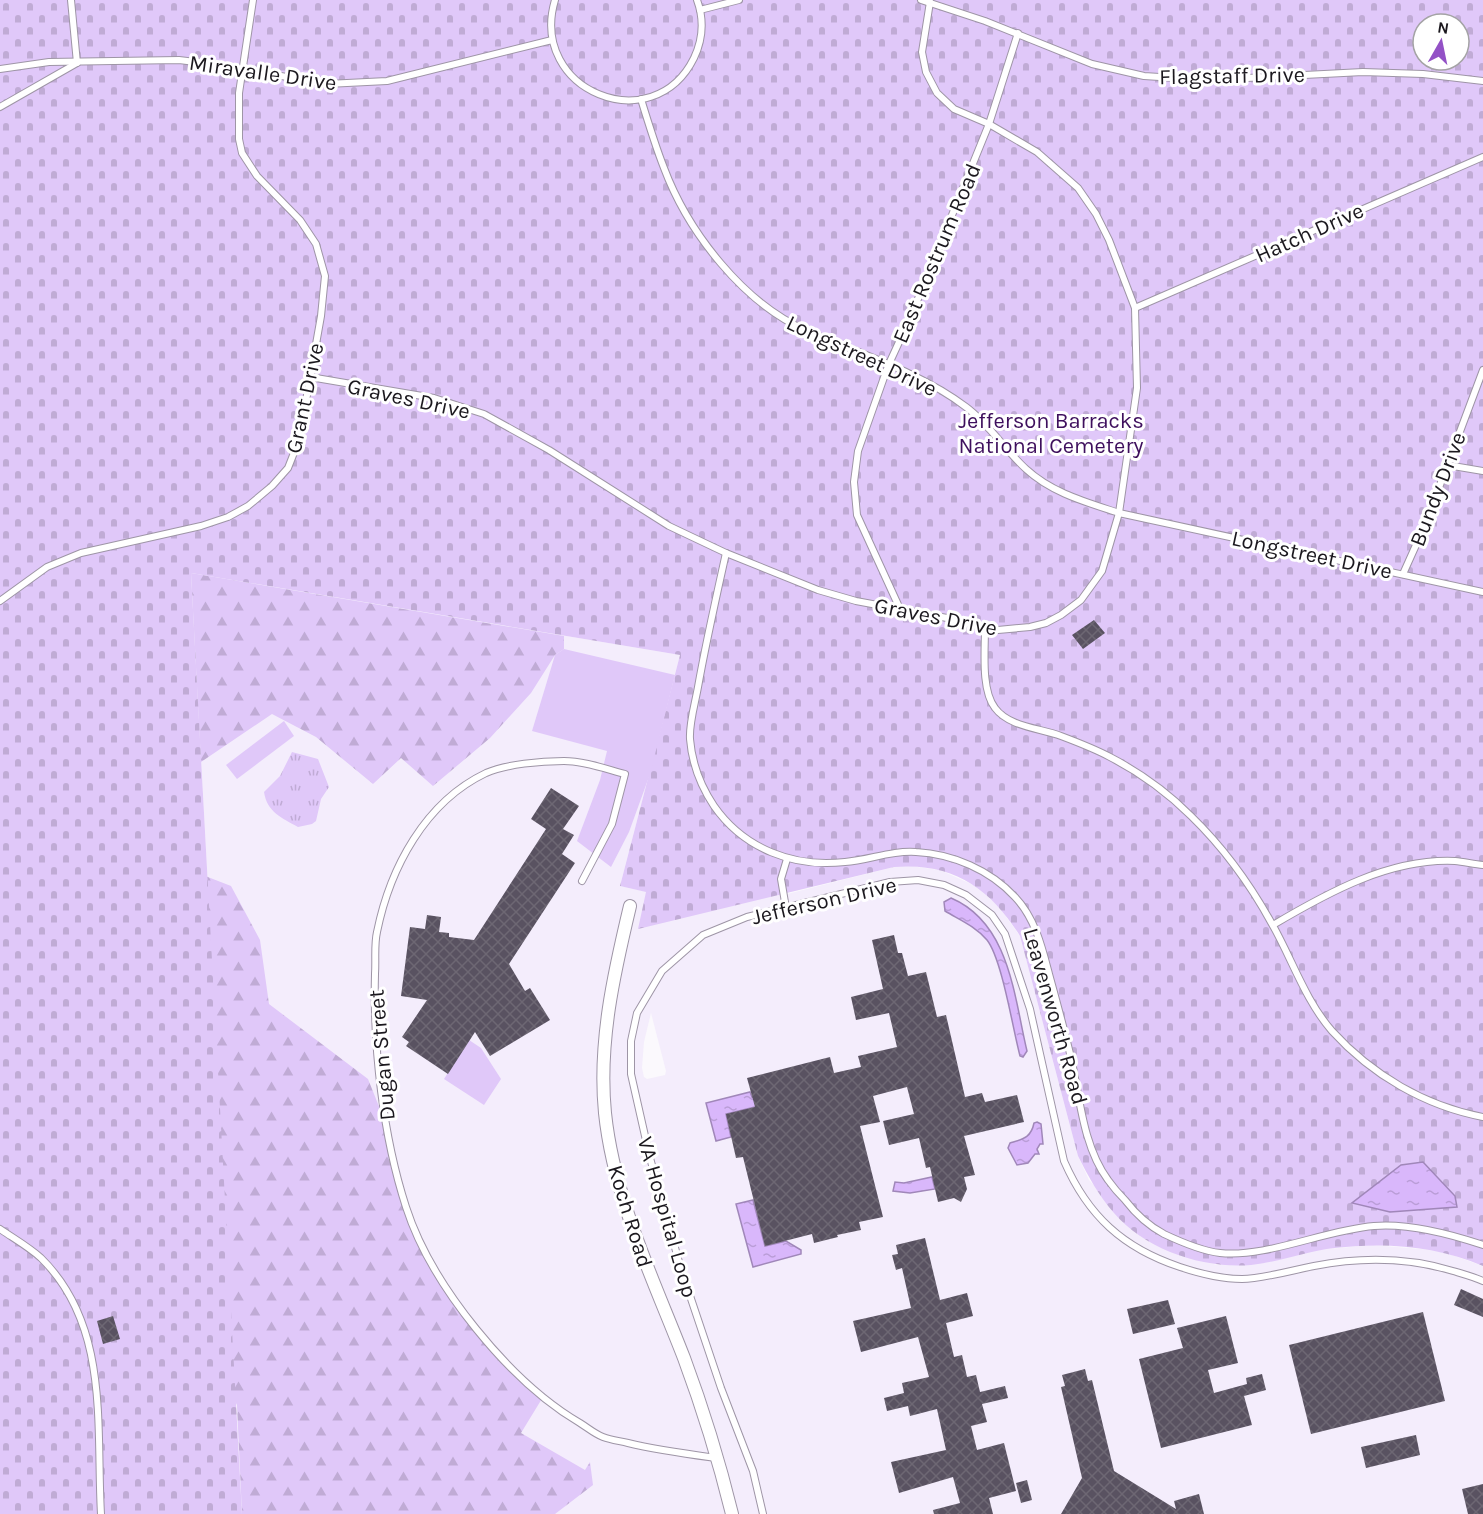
<svg xmlns="http://www.w3.org/2000/svg" width="1483" height="1514" font-family="Karla,sans-serif">
<style>
.built{fill:#f4edfc}
.grass{fill:url(#grass-tufts)}
.forest{fill:url(#forest-firs)}
.cemetery{fill:url(#cemetery-stones);fill-rule:evenodd}
.pitch{fill:#e0c8f9}
.water{fill:url(#water-ripples);stroke:#a087b9;stroke-width:1.5}
.pier{fill:#fbf9fd}
.building{fill:url(#building-cross-hatch)}
.lines{fill:none;stroke-linecap:round;stroke-linejoin:round}
.lane-casing{stroke:#9e95a6;stroke-width:8}
.street-casing{stroke:#9e95a6;stroke-width:14}
.lane{stroke:#fff;stroke-width:6}
.street{stroke:#fff;stroke-width:12}
.labels{text-anchor:middle;stroke-width:6;stroke-linejoin:round;paint-order:stroke}
.street-label{font-size:22px;fill:#1b181e;stroke:#fff}
.park-label{font-size:22px;fill:#3e0f5d;stroke:#fff}
</style>
<defs>
<pattern id="grass-tufts" width="24" height="20" patternUnits="userSpaceOnUse" patternTransform="scale(1.5)"><rect width="24" height="20" fill="#e0c8f9"/><path d="M3 7l-1-3M5 7V3M7 7l1-3M15 17l-1-3M17 17v-4M19 17l1-3" fill="none" stroke="#c0abd5"/></pattern>
<pattern id="forest-firs" width="22" height="20" patternUnits="userSpaceOnUse" patternTransform="scale(1.5)"><rect width="22" height="20" fill="#e0c8f9"/><path d="M5 1l3.5 6h-7zM16 11l3.5 6h-7z" fill="#c0abd5"/></pattern>
<pattern id="cemetery-stones" width="16" height="16" patternUnits="userSpaceOnUse" patternTransform="scale(1.5)"><rect width="16" height="16" fill="#e0c8f9"/><path d="M2 7V4a2 2 0 0 1 4 0v3zM10 15v-3a2 2 0 0 1 4 0v3z" fill="#c0abd5"/></pattern>
<pattern id="water-ripples" width="26" height="14" patternUnits="userSpaceOnUse" patternTransform="scale(1.5)"><rect width="26" height="14" fill="#d9b7fb"/><path d="M2 4q2-2 4 0t4 0M15 11q2-2 4 0t4 0" fill="none" stroke="#ba9dd7"/></pattern>
<pattern id="building-cross-hatch" width="8" height="8" patternUnits="userSpaceOnUse" patternTransform="scale(1.5)"><rect width="8" height="8" fill="#595261"/><path d="M0 0l8 8M0 8l8-8" fill="none" stroke="#6d6773"/></pattern>
</defs>
<rect width="100%" height="100%" fill="#fbf9fd"/>
<polygon class="built" points="191,573 680,655 620,886 647,892 783,895 894,867 910,866 940,870 978,887 999,907 1020,936 1078,1156 1089,1180 1145,1239 1175,1253 1217,1265 1264,1263 1316,1250 1373,1245 1433,1250 1452,1255 1483,1266 1483,1514 242,1514"/>
<path class="grass" d="M292,752L318,759L329,787L321,799L316,821L312,824L298,827C282,818 267,812 264,792L280,776Z"/>
<g class="forest">
<polygon points="191,573 564,636 564,649 555,655 531,693 490,738 433,786 401,758 373,784 316,737 272,714 201,762"/>
<polygon points="195,872 231,886 260,940 269,1004 368,1079 386,1124 407,1217 467,1317 543,1397 521,1433 585,1470 590,1462 593,1485 555,1514 242,1514 237,1405 0,961"/>
</g>
<path class="cemetery" d="M0,0H1483V1266C1437,1246 1385,1242 1335,1248C1307,1251 1279,1262 1251,1265C1203,1269 1146,1250 1114,1213C1099,1196 1088,1176 1078,1156L1020,936C990,888 953,862 894,867L638,929L646,892L620,886L680,655L191,573L242,1514H0ZM1423,24H1459V60H1423Z"/>
<g class="pitch">
<polygon points="564,649 675,675 650,774 629,832 611,867 577,841 600,780 607,751 532,731 555,655"/>
<polygon points="284,721 294,736 237,779 226,765"/>
<polygon points="469,1040 481,1048 501,1079 484,1105 444,1079"/>
</g>
<g class="water">
<path d="M951,898C1010,923 1014,997 1027,1051L1023,1057L1020,1056C1013,1030 1002,959 987,940C975,926 960,920 945,911L944,902Z"/>
<polygon points="750,1092 752,1097 776,1102 726,1114 731,1137 716,1141 706,1103"/>
<path d="M1037,1122L1041,1124L1043,1144H1040L1037,1149L1039,1154H1035L1028,1163L1017,1165L1008,1148L1010,1143C1023,1139 1031,1138 1034,1123Z"/>
<polygon points="1423,1162 1455,1196 1457,1207 1390,1212 1352,1203 1401,1165"/>
<polygon points="932,1177 935,1189 910,1193 893,1191 895,1182 904,1183"/>
<polygon points="753,1200 765,1246 786,1241 801,1250 801,1254 753,1267 736,1204"/>
</g>
<polygon class="pier" points="651,1013 666,1071 665,1075 647,1079 644,1077 642,1068 644,1042"/>
<g class="building">
<polygon points="1094,620 1105,633 1083,649 1072,635"/>
<polygon points="551,788 579,806 563,829 574,835 562,854 575,863 509,964 525,991 530,988 550,1020 490,1056 475,1032 448,1074 406,1046 409,1042 402,1037 427,1000 401,996 410,927 425,929 427,915 441,917 439,932 449,933 449,937 474,940 546,829 531,819"/>
<polygon points="894,935 898,953 902,953 908,976 926,972 937,1017 946,1015 965,1097 982,1093 985,1102 1017,1095 1024,1122 964,1136 975,1175 964,1177 967,1189 961,1202 954,1198 938,1202 930,1167 926,1168 919,1138 889,1145 883,1121 914,1114 907,1087 873,1096 880,1122 860,1126 883,1217 859,1222 861,1230 837,1235 838,1237 814,1243 812,1234 765,1246 743,1157 736,1158 726,1114 755,1107 747,1078 830,1057 834,1073 861,1067 858,1056 897,1047 889,1013 856,1020 851,997 883,989 872,940"/>
<polygon points="925,1238 940,1300 967,1293 973,1316 946,1323 954,1357 962,1355 967,1377 976,1375 980,1392 1005,1386 1008,1398 982,1404 987,1422 971,1426 977,1450 1004,1443 1016,1491 989,1498 993,1514 934,1514 933,1510 960,1503 953,1477 899,1493 891,1462 946,1450 937,1409 910,1416 908,1406 887,1411 884,1398 904,1393 902,1383 929,1377 918,1337 861,1352 853,1321 911,1308 902,1268 896,1270 892,1255 898,1254 896,1245"/>
<polygon points="1461,1289 1483,1299 1483,1317 1454,1305"/>
<polygon points="1168,1300 1175,1324 1133,1334 1127,1309"/>
<polygon points="1423,1312 1445,1401 1311,1434 1289,1345"/>
<polygon points="113,1316 120,1339 103,1344 97,1321"/>
<polygon points="1226,1316 1238,1363 1208,1370 1214,1393 1247,1384 1246,1378 1262,1374 1266,1390 1244,1396 1252,1425 1161,1448 1139,1359 1183,1348 1177,1328"/>
<polygon points="1085,1369 1088,1381 1092,1380 1114,1471 1176,1509 1174,1501 1199,1494 1204,1514 1061,1514 1082,1478 1061,1387 1065,1386 1062,1375"/>
<polygon points="1416,1435 1420,1455 1366,1468 1361,1447"/>
<polygon points="1027,1480 1032,1500 1021,1503 1016,1483"/>
<polygon points="1483,1484 1483,1514 1468,1514 1462,1489"/>
</g>
<g class="lines">
<g class="lane-casing">
<g id="lane">
<polyline points="71,0 77,63"/>
<path d="M555,0C528,91 653,141 694,58C703,39 704,19 697,0"/>
<polyline points="921,0 985,21 1092,64 1144,76 1206,80 1363,72 1423,74 1483,81"/>
<polyline points="700,10 739,0"/>
<polyline points="0,69 49,62 179,60 212,64 327,84 387,81 552,40"/>
<path d="M641,99C648,122 655,145 664,168C688,232 743,303 807,331C860,354 920,372 966,407C989,424 1005,450 1026,469C1052,493 1086,502 1119,513L1483,592"/>
<polyline points="0,107 77,63"/>
<polyline points="1135,308 1483,157"/>
<polyline points="310,377 434,398 484,414 549,450 669,526 726,553 818,590 856,601 947,618 985,628 998,630 1030,627 1046,623 1061,615 1081,600 1102,571 1119,513 1137,388 1135,308 1109,240 1096,214 1078,188 1037,152 989,124 954,109 937,93 926,72 922,52 930,2"/>
<polyline points="1447,465 1483,471"/>
<path d="M726,553C716,598 706,642 698,687C695,704 689,723 690,739C692,764 700,785 714,806C744,849 794,868 845,862C869,860 893,850 916,852C953,854 990,870 1015,897C1035,918 1042,947 1049,974C1057,1003 1065,1032 1072,1062C1080,1101 1084,1148 1108,1180C1113,1187 1119,1194 1125,1200C1135,1213 1149,1226 1164,1234C1181,1242 1201,1251 1220,1253C1266,1258 1325,1230 1374,1226C1409,1223 1450,1234 1483,1245"/>
<polyline points="1403,574 1425,525 1483,370"/>
<polyline points="0,601 47,567 81,553 201,526 228,517 248,506 272,486 288,468 299,440 321,316 325,276 316,244 300,220 257,176 242,153 239,139 239,93 253,0"/>
<polyline points="900,609 857,515 854,482 858,451 888,366 911,316 989,124 1018,33"/>
<path d="M985,628C985,651 981,690 995,708C1009,727 1040,728 1061,736C1077,742 1095,749 1110,757C1139,772 1168,793 1191,816C1224,848 1250,884 1272,924C1292,959 1305,1000 1332,1031C1372,1075 1425,1106 1483,1117"/>
<path d="M582,881L612,824L625,774C606,769 584,761 564,761C541,761 507,764 486,773C425,802 390,868 377,932C374,945 376,960 375,974C373,1048 383,1136 406,1207C431,1285 510,1382 580,1423C588,1428 595,1434 603,1437C611,1440 620,1441 628,1443C657,1450 687,1454 716,1458"/>
<polyline points="786,908 781,879 787,859"/>
<path d="M1273,925C1327,893 1390,858 1455,861C1464,862 1474,864 1483,865"/>
<path d="M0,1229C13,1238 29,1247 41,1258C110,1326 96,1426 101,1514"/>
<path d="M763,1514L753,1471L721,1388L681,1269L650,1158L631,1074V1041L637,1013L662,971L703,935L747,917L890,882L918,880L944,885L966,895L992,915L1005,934L1030,1009L1064,1161C1088,1216 1123,1248 1180,1267C1201,1274 1220,1279 1242,1279C1262,1279 1293,1270 1314,1266C1360,1257 1407,1257 1453,1271C1463,1274 1474,1277 1483,1281"/>
</g>
</g>
<g class="street-casing">
<path id="street" d="M630,906C614,973 598,1043 605,1113C614,1199 653,1278 684,1358C703,1409 719,1461 732,1514"/>
</g>
<use href="#lane" class="lane"/>
<use href="#street" class="street"/>
</g>
<g class="labels">
<g class="street-label">
<text transform="translate(263 72) rotate(8)" y="8">Miravalle Drive</text>
<text transform="translate(1232 75) rotate(-1)" y="8">Flagstaff Drive</text>
<text transform="translate(1309 232) rotate(-24)" y="8">Hatch Drive</text>
<text transform="translate(936 253) rotate(-67)" y="8">East Rostrum Road</text>
<text transform="translate(862 355) rotate(25)" y="8">Longstreet Drive</text>
<text transform="translate(304 398) rotate(-78)" y="8">Grant Drive</text>
<text transform="translate(409 398) rotate(12)" y="8">Graves Drive</text>
<text transform="translate(1437 489) rotate(-69)" y="8">Bundy Drive</text>
<text transform="translate(1312 554) rotate(12)" y="8">Longstreet Drive</text>
<text transform="translate(936 616) rotate(11)" y="8">Graves Drive</text>
<text transform="translate(824 900) rotate(-13)" y="8">Jefferson Drive</text>
<text transform="translate(1056 1016) rotate(74)" y="8">Leavenworth Road</text>
<text transform="translate(381 1055) rotate(-95)" y="8">Dugan Street</text>
<text transform="translate(631 1216) rotate(73)" y="8">Koch Road</text>
<text transform="translate(668 1217) rotate(74)" y="8">VA Hospital Loop</text>
</g>
<g class="park-label">
<text x="1051" y="428">Jefferson Barracks<tspan x="1051" dy="25">National Cemetery</tspan></text>
</g>
</g>
<g transform="translate(1441 42) rotate(9)"><circle r="28" fill="#ffffff" stroke="#a4a3a5" stroke-width="1.5"/>
<path d="M0-4.5L10 22L0 15L-10 22Z" fill="#9351c6"/>
<text y="-9" font-size="16" font-weight="bold" text-anchor="middle" fill="#1b181e">N</text>
</g>
</svg>
